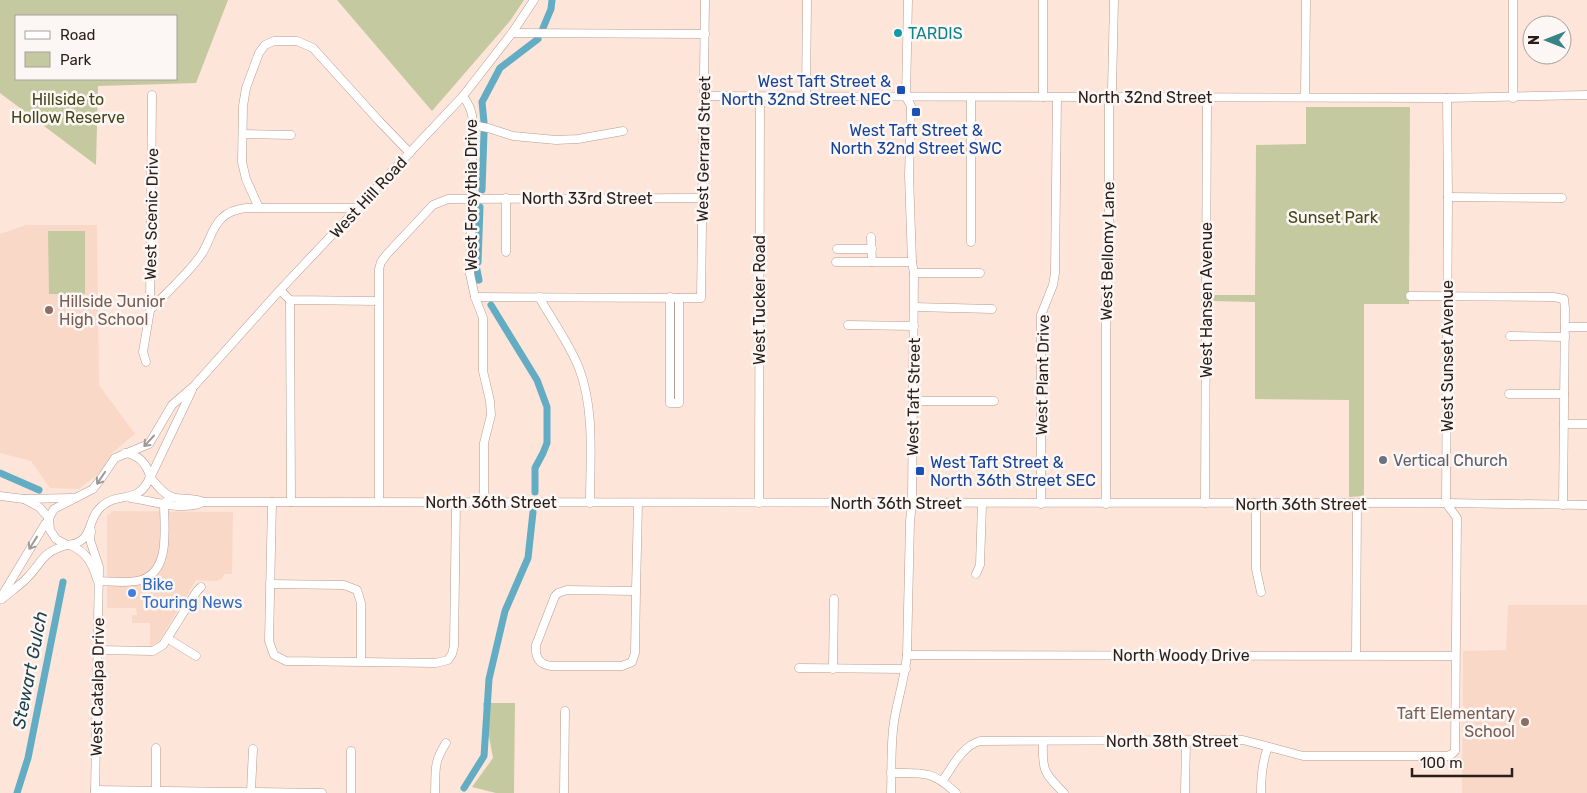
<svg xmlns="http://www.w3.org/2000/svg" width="1587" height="793" font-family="Rubik,sans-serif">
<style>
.built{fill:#f9d8c8}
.green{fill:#c4c9a0;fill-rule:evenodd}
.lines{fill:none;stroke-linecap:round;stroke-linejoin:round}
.canal{stroke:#62adc3;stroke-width:7}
.minor-casing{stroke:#b69d93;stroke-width:9}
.minor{stroke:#fff;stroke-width:8}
.oneway{stroke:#9e9a98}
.culture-dot{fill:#0f9aa8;stroke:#fcf7f4;stroke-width:2}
.transit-dot{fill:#1a4fb4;stroke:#fcf7f4;stroke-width:2}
.education-dot{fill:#8d6e63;stroke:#fcf7f4;stroke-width:2}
.worship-dot{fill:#6b7280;stroke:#fcf7f4;stroke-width:2}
.shop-dot{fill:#3f7fe0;stroke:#fcf7f4;stroke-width:2}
.labels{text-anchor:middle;stroke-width:5;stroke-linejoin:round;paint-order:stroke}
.culture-label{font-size:16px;fill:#0d838f;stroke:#fcf7f4;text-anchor:start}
.transit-label{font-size:16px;fill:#164399;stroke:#fcf7f4;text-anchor:end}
.street-label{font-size:16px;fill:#281f1b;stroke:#fcf7f4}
.park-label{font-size:16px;fill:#424618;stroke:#fcf7f4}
.education-label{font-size:16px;fill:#785e54;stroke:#fcf7f4;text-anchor:start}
.worship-label{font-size:16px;fill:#5b616d;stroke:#fcf7f4;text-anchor:start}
.shop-label{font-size:16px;fill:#366cbe;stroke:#fcf7f4;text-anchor:start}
.water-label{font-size:18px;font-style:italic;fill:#1e424c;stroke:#fcf7f4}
</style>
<rect width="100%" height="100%" fill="#fee5d9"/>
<g class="built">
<polygon points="26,225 97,225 99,385 135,434 113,452 103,470 79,489 50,488 31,461 0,453 0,234"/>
<polygon points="113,511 233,512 232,574 224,574 222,579 216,581 196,580 158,643 150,646 150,623 132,623 132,615 137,615 136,608 107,608 107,516"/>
<polygon points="1508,605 1587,605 1587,793 1462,793 1463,651 1506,650"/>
</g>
<g class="green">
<path d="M0,0H228L196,83L98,86L96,165L0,93ZM16,16H176V79H16Z"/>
<polygon points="337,0 524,0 510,21 432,111"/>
<polygon points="1306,107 1410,107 1409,304 1364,304 1364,496 1349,497 1349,400 1255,399 1255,302 1211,301 1211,295 1255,295 1256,145 1306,144"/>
<polygon points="48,231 85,231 85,294 49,294"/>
<polygon points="483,703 515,703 514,793 496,793 472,787 493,758"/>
</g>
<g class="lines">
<g class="canal">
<polyline points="543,28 551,9 552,0"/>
<polyline points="484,122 482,102 500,68 538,39"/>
<polyline points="482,190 484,133"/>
<polyline points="478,262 480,207"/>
<polyline points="477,270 479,280"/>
<polyline points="491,305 537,380 547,407 547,443 543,453 535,468 535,492"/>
<polyline points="0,473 39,490"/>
<polyline points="464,788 484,756 489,679 505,611 528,558 533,512"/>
<polyline points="17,793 28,758 63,582"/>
</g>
<g class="minor-casing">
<g id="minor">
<polyline points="1043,0 1043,97"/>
<polyline points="512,33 705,34"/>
<path d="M463,96C470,106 473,113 473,125L470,274L475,297L483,318V371L490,401L491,415L484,443V502"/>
<polyline points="704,96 1447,98 1587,95"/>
<polyline points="806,97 807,0"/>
<polyline points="1305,97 1306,0"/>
<polyline points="1513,98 1513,0"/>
<polyline points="473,125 488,128 513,136 556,140 578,139 623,131"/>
<polyline points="243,134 291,135"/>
<polyline points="1448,197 1562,198"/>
<polyline points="259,208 246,179 242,162 243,106 246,88 259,53 265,45 274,41 297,41 313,48 380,122 410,153"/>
<polyline points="871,237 872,262"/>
<polyline points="971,242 971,98"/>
<polyline points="837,249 872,249"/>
<polyline points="506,252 506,198"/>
<polyline points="836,262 912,262"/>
<polyline points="914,273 980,273"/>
<polyline points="280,290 290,300 378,301"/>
<polyline points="1410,296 1554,297 1564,299 1565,309 1563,505"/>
<polyline points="475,297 701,298 705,0"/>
<path d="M539,297C552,320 569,343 579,368C595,411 590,457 590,503"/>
<polyline points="670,297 670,403 679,403 679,298"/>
<polyline points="290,300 291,502"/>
<polyline points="914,307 992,309"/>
<path d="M150,310C167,292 187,275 201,255C209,244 211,228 222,218C229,211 237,209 246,208H358"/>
<polyline points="848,325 914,326"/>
<polyline points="1565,327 1587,327"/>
<polyline points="1510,336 1565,337"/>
<polyline points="146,362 143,352 150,310 152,95"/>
<polyline points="1509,394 1564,394"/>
<polyline points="913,401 994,401"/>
<polyline points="1564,424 1587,424"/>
<path d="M125,453C139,455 147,464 150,477C139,505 119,491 102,506C85,520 96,542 67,545L56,539L50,530L49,518L54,509L93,489L100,480L115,458L149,444L172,405L194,386L280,290L463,96L512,33L534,0"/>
<polyline points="151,476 192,390"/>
<path d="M150,477C156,484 163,494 172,497C182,500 194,497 204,502L1446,503L1587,505"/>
<polyline points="0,496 24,499 72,498"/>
<path d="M131,498C153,501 183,512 204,502"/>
<polyline points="24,499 39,507 49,518"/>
<polyline points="272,502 269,641 274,655 286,661 436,663 448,660 452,654 454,646 456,502"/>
<polyline points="379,502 379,269 381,262 387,254 433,205 448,199 702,198"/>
<polyline points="759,503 760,97"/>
<polyline points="1205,503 1207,97"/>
<polyline points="1256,503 1256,569 1261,592"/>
<polyline points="1041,504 1041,315 1053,285 1055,273 1057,98"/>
<polyline points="1106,504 1106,298 1109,274 1109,98 1112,90 1114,0"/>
<polyline points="91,531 90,540 99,567 95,793"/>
<path d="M70,545C86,552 92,562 97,579"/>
<polyline points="976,574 980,565 982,504"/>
<path d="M98,581C111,581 128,584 141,580C171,571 164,528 164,503L172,497"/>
<polyline points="270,584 344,585 357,590 361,603 361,661"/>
<path d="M636,591L635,653L632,662L622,666H551C539,664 535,658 536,645L555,596L558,593L567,590L636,591L638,503"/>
<polyline points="0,599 45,524 49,520"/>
<path d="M2,599C10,592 19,586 26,579C44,561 40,553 67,545"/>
<polyline points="167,638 196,656"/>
<polyline points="97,650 153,651 163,645 197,591 201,587"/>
<polyline points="907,655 1455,656"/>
<polyline points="1356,655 1357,504"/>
<polyline points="799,668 906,669"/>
<polyline points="833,669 834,599"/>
<path d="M1043,742C1042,771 1044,773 1064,793"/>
<path d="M891,773C923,773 932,770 956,793"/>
<path d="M943,780C953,766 962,746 980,741L1243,740L1303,756H1447L1452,754L1455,751L1457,518L1446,503L1448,197L1447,98"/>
<polyline points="95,790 322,793"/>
<polyline points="156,791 156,748"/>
<polyline points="251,791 253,749"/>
<polyline points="351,793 351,751"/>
<path d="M435,793C436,770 433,763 446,743"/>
<polyline points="564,793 565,711"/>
<path d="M891,793C892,767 890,741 895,716C899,695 905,676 907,655L910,521L912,503L914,273L912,262L909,175L911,106L906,97L908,0"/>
<polyline points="1185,793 1186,741"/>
<path d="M1261,793C1261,777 1262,762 1268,747"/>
</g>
</g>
<use href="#minor" class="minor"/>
</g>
<defs><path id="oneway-shaft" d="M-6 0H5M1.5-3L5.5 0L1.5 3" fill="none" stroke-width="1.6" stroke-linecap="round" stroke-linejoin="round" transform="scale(1.25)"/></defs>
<g class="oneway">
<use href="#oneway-shaft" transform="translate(149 441) rotate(133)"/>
<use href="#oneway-shaft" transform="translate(101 478) rotate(124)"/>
<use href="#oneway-shaft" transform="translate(33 543) rotate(122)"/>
</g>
<circle class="culture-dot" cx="898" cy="33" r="5"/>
<g class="transit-dot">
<rect x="896" y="85" width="10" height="10" rx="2.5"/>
<rect x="911" y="107" width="10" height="10" rx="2.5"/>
<rect x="915" y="466" width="10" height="10" rx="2.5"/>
</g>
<g class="education-dot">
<circle cx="49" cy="310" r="5"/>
<circle cx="1525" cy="722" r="5"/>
</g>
<circle class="worship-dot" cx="1383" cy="460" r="5"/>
<circle class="shop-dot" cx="132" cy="593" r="5"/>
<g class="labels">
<g class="culture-label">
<text x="908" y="39">TARDIS</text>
</g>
<g class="transit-label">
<text x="891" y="87">West Taft Street &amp;<tspan x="891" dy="18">North 32nd Street NEC</tspan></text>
<text x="916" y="136" text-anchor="middle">West Taft Street &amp;<tspan x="916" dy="18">North 32nd Street SWC</tspan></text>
<text x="930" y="468" text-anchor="start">West Taft Street &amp;<tspan x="930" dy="18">North 36th Street SEC</tspan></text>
</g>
<g class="street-label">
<text x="1145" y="103">North 32nd Street</text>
<text transform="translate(703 149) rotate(-89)" y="6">West Gerrard Street</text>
<text transform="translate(471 195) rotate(-90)" y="6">West Forsythia Drive</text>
<text transform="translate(368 197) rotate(-47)" y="6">West Hill Road</text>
<text x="587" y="204">North 33rd Street</text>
<text transform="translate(151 214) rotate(-89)" y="6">West Scenic Drive</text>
<text transform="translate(1107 251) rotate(-89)" y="6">West Bellomy Lane</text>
<text transform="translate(759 300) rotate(-90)" y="6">West Tucker Road</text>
<text transform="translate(1206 300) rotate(-90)" y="6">West Hansen Avenue</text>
<text transform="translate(1447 356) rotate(-90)" y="6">West Sunset Avenue</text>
<text transform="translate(1042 375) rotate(-89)" y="6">West Plant Drive</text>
<text transform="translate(913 397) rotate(-89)" y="6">West Taft Street</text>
<text x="491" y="508">North 36th Street</text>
<text x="896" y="509">North 36th Street</text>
<text x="1301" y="510">North 36th Street</text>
<text x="1181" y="661">North Woody Drive</text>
<text transform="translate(97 687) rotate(-89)" y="6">West Catalpa Drive</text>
<text x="1172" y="747">North 38th Street</text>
</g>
<g class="park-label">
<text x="68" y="105">Hillside to<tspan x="68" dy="18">Hollow Reserve</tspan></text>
<text x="1333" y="223">Sunset Park</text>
</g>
<g class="education-label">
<text x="59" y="307">Hillside Junior<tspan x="59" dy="18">High School</tspan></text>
<text x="1515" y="719" text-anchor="end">Taft Elementary<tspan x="1515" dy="18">School</tspan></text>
</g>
<g class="worship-label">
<text x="1393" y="466">Vertical Church</text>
</g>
<g class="shop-label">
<text x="142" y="590">Bike<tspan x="142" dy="18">Touring News</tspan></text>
</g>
<g class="water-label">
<text transform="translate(30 670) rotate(-79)" y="6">Stewart Gulch</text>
</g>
</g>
<rect x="15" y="15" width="162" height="65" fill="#fcf7f4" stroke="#a7a19d"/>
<rect x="25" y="31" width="25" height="8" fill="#ffffff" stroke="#a7a19d"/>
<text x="60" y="40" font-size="15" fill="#281f1b">Road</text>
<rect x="25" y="52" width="25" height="15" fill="#c4c9a0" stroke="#a7a19d"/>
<text x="60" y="65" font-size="15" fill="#281f1b">Park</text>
<g transform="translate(1547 40) rotate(270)"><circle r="24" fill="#fcf7f4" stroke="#a7a19d"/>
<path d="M0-4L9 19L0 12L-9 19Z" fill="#398285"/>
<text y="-8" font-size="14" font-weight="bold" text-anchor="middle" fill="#281f1b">N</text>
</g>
<path d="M1412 768v8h100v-8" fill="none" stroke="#281f1b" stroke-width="2.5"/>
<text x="1420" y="768" font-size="15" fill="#281f1b" stroke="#fcf7f4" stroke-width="4" paint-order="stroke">100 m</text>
</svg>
